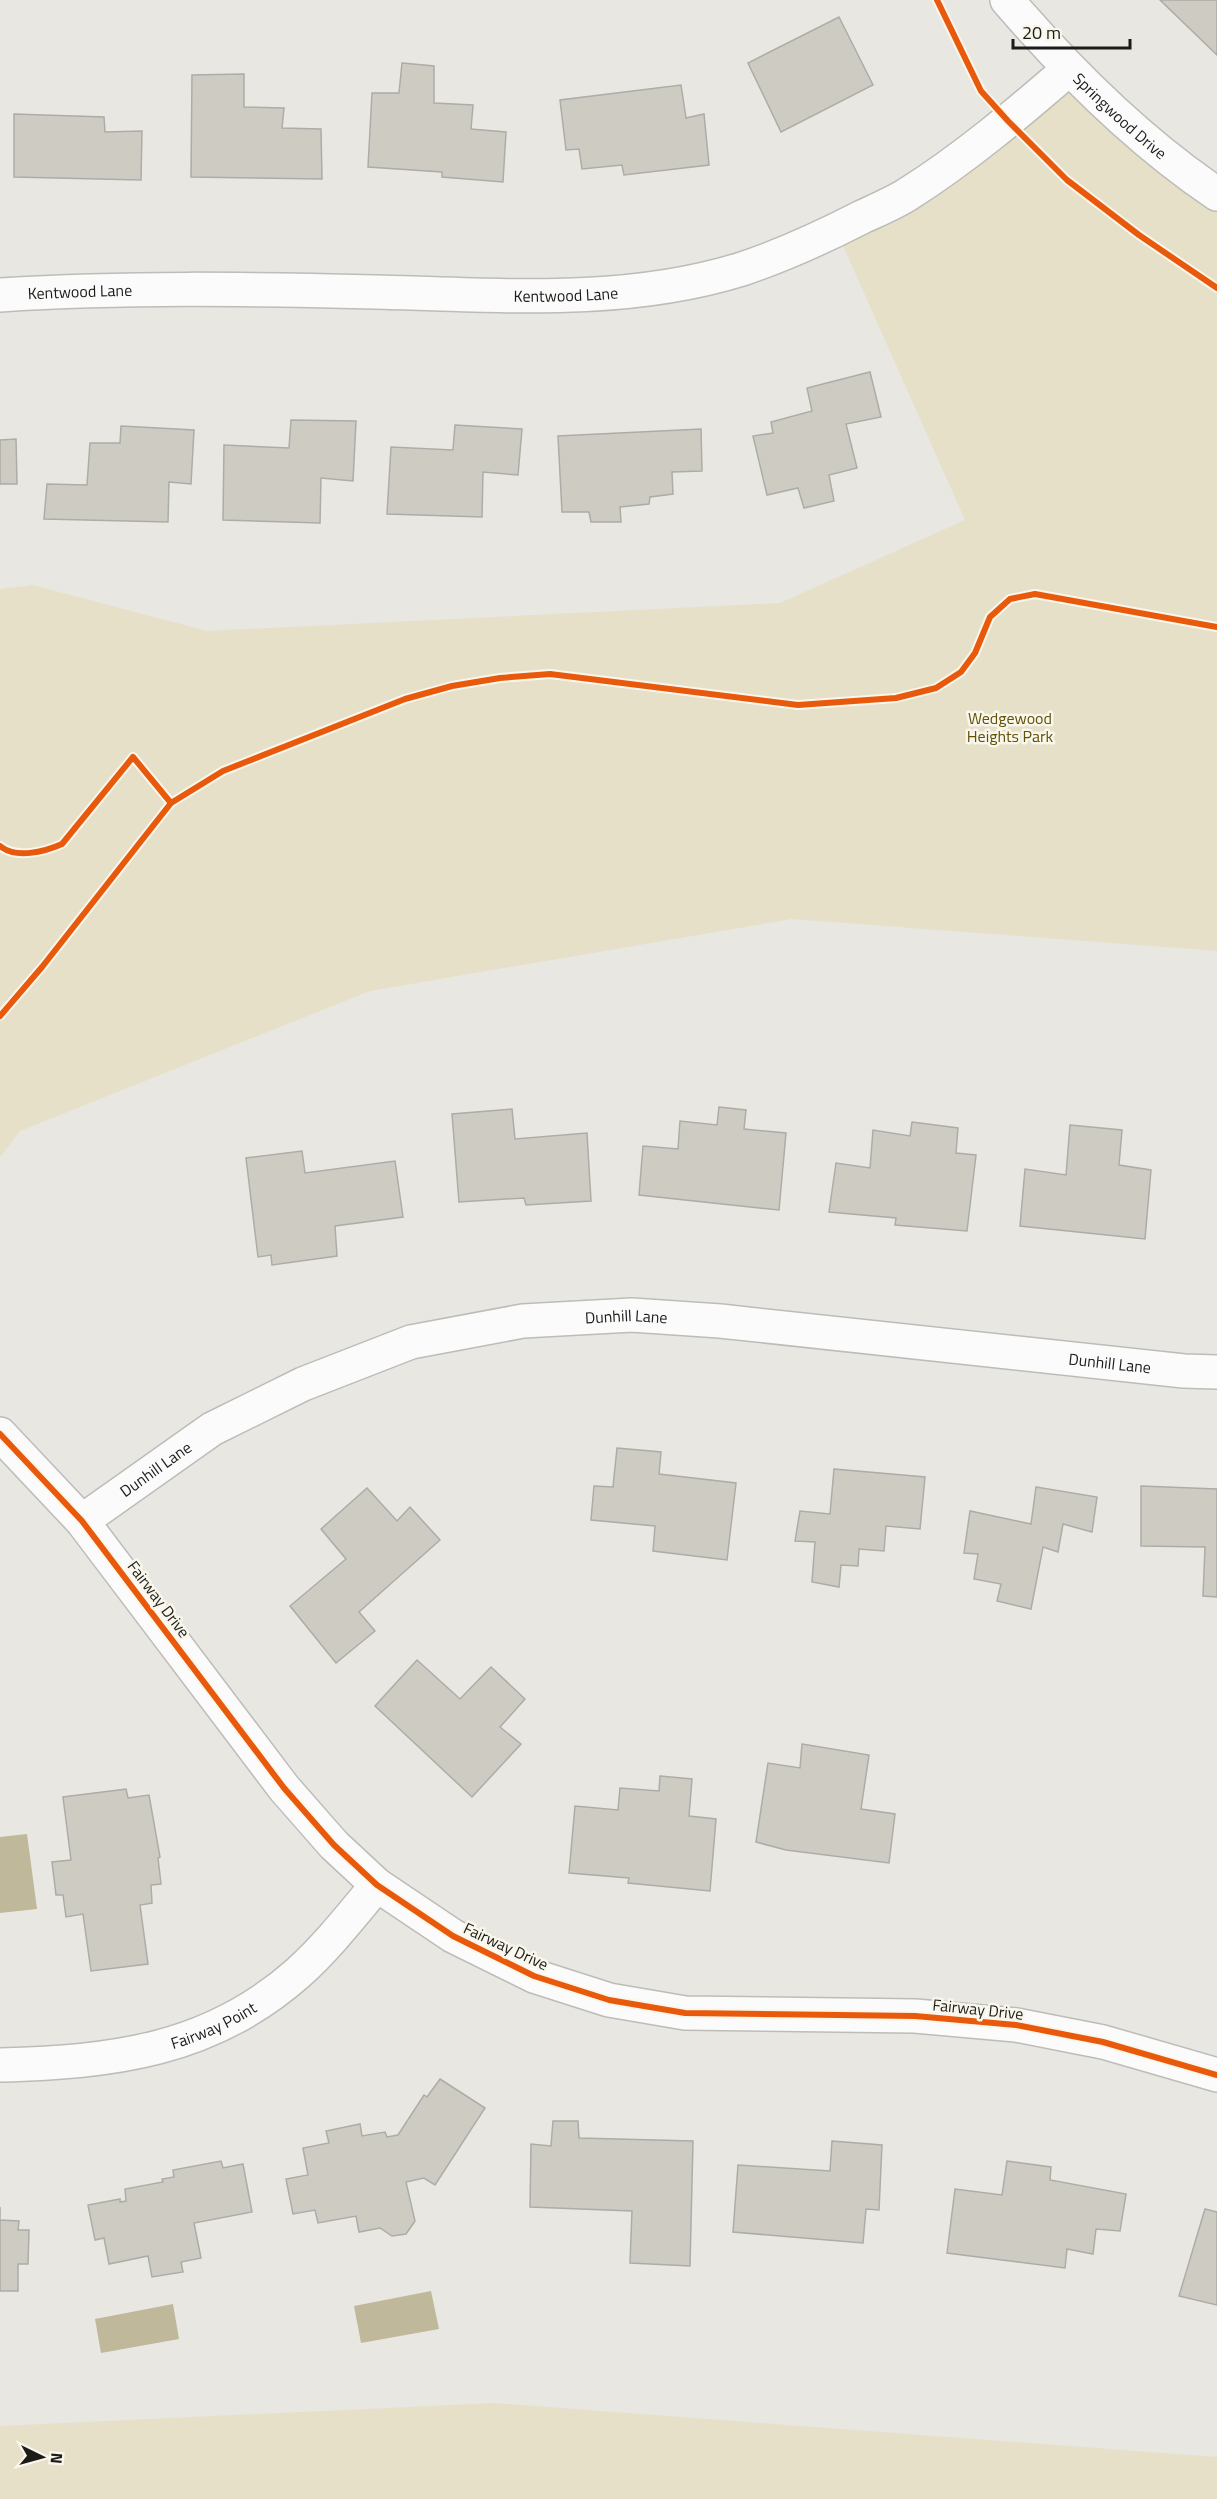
<svg xmlns="http://www.w3.org/2000/svg" width="1217" height="2499" font-family="'Titillium Web',sans-serif">
<style>
.green{fill:#e6e0c9}
.water{fill:#bfb89b}
.building{fill:#ceccc2;stroke:#acaca8;stroke-width:1.5}
.lines{fill:none;stroke-linecap:round;stroke-linejoin:round}
.street-casing{stroke:#bdbcb8;stroke-width:36}
.street{stroke:#fcfbfb;stroke-width:33}
.cycleway-casing{stroke:#f9f6ec;stroke-width:10}
.cycleway{stroke:#e8590c;stroke-width:6}
.labels{text-anchor:middle;stroke-width:5;stroke-linejoin:round;paint-order:stroke}
.street-label{font-size:16px;fill:#1c1b17;stroke:#f9f6ec}
.park-label{font-size:16px;fill:#605108;stroke:#f9f6ec}
</style>
<rect width="100%" height="100%" fill="#e8e7e2"/>
<g class="green">
<polygon points="1069,69 1217,194 1217,951 792,919 370,991 20,1131 0,1157 0,589 33,585 207,631 780,603 965,520 836,230"/>
<polygon points="494,2403 1217,2457 1217,2499 0,2499 0,2426"/>
</g>
<g class="water">
<polygon points="27,1834 37,1909 0,1913 0,1837"/>
<polygon points="431,2291 439,2329 361,2343 354,2306"/>
<polygon points="173,2304 179,2339 101,2353 95,2319"/>
</g>
<g class="building">
<polygon points="1160,0 1217,0 1217,55"/>
<polygon points="839,17 873,85 781,132 748,63"/>
<polygon points="402,63 434,66 434,103 473,105 471,129 506,132 503,182 442,177 442,172 368,167 372,93 399,93"/>
<polygon points="244,74 244,107 284,108 282,128 321,129 322,179 191,177 192,75"/>
<polygon points="681,85 686,118 704,114 709,165 624,175 622,165 582,169 579,149 566,150 560,100"/>
<polygon points="14,114 104,117 105,132 142,131 141,180 14,177"/>
<polygon points="870,372 881,417 846,424 857,468 829,475 834,501 804,508 798,488 767,495 753,436 773,433 771,422 812,411 807,388"/>
<polygon points="291,420 356,421 353,481 321,478 320,523 223,520 224,445 289,448"/>
<polygon points="455,425 522,429 518,475 483,472 482,517 387,514 391,447 453,450"/>
<polygon points="121,426 194,430 191,484 169,482 168,522 44,519 47,484 87,485 90,443 120,443"/>
<polygon points="701,429 702,471 672,472 673,494 650,497 649,504 620,507 621,522 591,522 589,512 562,512 558,436"/>
<polygon points="16,439 17,484 0,484 0,440"/>
<polygon points="719,1107 746,1110 744,1129 786,1133 779,1210 639,1195 643,1146 678,1149 680,1121 717,1125"/>
<polygon points="512,1109 515,1139 587,1133 591,1201 526,1205 524,1198 459,1202 452,1114"/>
<polygon points="912,1122 958,1128 956,1153 976,1155 967,1231 895,1225 896,1218 829,1212 836,1163 870,1168 873,1130 910,1136"/>
<polygon points="1070,1125 1122,1130 1119,1165 1151,1170 1145,1239 1020,1226 1025,1169 1066,1175"/>
<polygon points="302,1151 305,1173 395,1161 403,1217 335,1226 337,1256 272,1265 271,1255 258,1257 246,1158"/>
<polygon points="617,1448 661,1452 659,1474 736,1483 727,1560 653,1551 655,1526 591,1520 594,1486 613,1487"/>
<polygon points="834,1469 925,1477 920,1529 886,1526 884,1551 859,1549 858,1566 841,1565 839,1587 812,1582 815,1542 795,1541 800,1511 830,1514"/>
<polygon points="1141,1486 1217,1489 1217,1597 1203,1596 1205,1547 1141,1546"/>
<polygon points="1036,1487 1097,1497 1092,1532 1063,1524 1058,1552 1043,1547 1031,1609 997,1601 1001,1584 974,1579 978,1554 964,1553 970,1511 1031,1524"/>
<polygon points="367,1488 397,1521 410,1507 440,1540 359,1612 375,1631 336,1663 290,1606 346,1559 321,1529"/>
<polygon points="417,1660 460,1699 491,1667 525,1699 500,1727 521,1744 472,1797 375,1706"/>
<polygon points="802,1744 869,1755 861,1809 895,1814 889,1863 786,1850 756,1842 768,1763 800,1768"/>
<polygon points="660,1776 692,1779 689,1816 716,1819 710,1891 628,1883 629,1878 569,1873 575,1806 618,1810 620,1788 659,1791"/>
<polygon points="126,1789 128,1798 149,1795 160,1857 158,1858 161,1884 151,1885 152,1903 140,1905 148,1964 91,1971 83,1914 66,1917 63,1895 56,1895 52,1862 71,1860 63,1797"/>
<polygon points="440,2079 485,2108 435,2185 424,2178 406,2182 415,2221 406,2234 392,2236 380,2228 359,2232 356,2216 318,2223 315,2210 293,2214 286,2179 308,2175 303,2148 329,2143 326,2131 360,2124 362,2136 385,2132 387,2137 398,2135 424,2095 427,2097"/>
<polygon points="553,2121 578,2121 579,2138 693,2141 690,2266 630,2263 632,2211 530,2207 531,2144 551,2146"/>
<polygon points="832,2141 882,2145 879,2210 866,2209 863,2243 733,2232 738,2165 830,2171"/>
<polygon points="221,2161 223,2168 243,2164 252,2212 194,2223 201,2258 181,2262 183,2272 152,2277 148,2256 109,2264 104,2238 95,2240 88,2205 120,2199 120,2202 126,2201 125,2189 163,2182 162,2179 174,2177 173,2170"/>
<polygon points="1007,2161 1051,2167 1050,2180 1126,2194 1120,2231 1096,2229 1093,2254 1067,2249 1065,2268 947,2253 955,2189 1002,2195"/>
<polygon points="0,2207 0,2220 19,2221 18,2230 29,2230 28,2264 18,2264 18,2291 0,2291"/>
<polygon points="1205,2209 1217,2212 1217,2305 1179,2296"/>
</g>
<g class="lines">
<g class="street-casing">
<g id="street">
<path id="s1" d="M1007,0C1069,72 1138,141 1217,194"/>
<path id="s2" d="M0,295C125,287 250,289 375,292C498,295 623,306 742,269C784,255 823,237 862,217C877,210 894,203 908,194C965,158 1018,113 1069,69"/>
<polyline points="0,1434 82,1521 284,1788 334,1845 377,1885 453,1936 534,1976 609,2000 685,2013 915,2016 1016,2025 1103,2042 1217,2075"/>
<path id="s3" d="M82,1521L212,1429L303,1384L411,1342L523,1321L632,1315L720,1321L1184,1371L1217,1372"/>
<path id="s4" d="M0,2065C112,2062 210,2051 298,1973C327,1947 352,1915 377,1885"/>
</g>
</g>
<use href="#street" class="street"/>
<g class="cycleway-casing">
<g id="cycleway">
<polyline points="937,0 981,91 1008,121 1067,180 1139,235 1217,288"/>
<path d="M0,846C16,859 44,852 62,844L133,757L171,803"/>
<polyline points="0,1016 42,967 171,803 223,771 405,699 452,686 500,678 550,674 798,705 896,698 936,688 961,672 975,653 990,617 1010,599 1035,594 1217,627"/>
<polyline points="0,1434 82,1521 284,1788 334,1845 377,1885 453,1936 534,1976 609,2000 685,2013 915,2016 1016,2025 1103,2042 1217,2075"/>
</g>
</g>
<use href="#cycleway" class="cycleway"/>
</g>
<g class="labels">
<g class="street-label">
<text dy="6" stroke="none"><textPath href="#s1" startOffset="162">Springwood Drive</textPath></text>
<text dy="6" stroke="none"><textPath href="#s2" startOffset="80">Kentwood Lane</textPath></text>
<text dy="6" stroke="none"><textPath href="#s2" startOffset="566">Kentwood Lane</textPath></text>
<text dy="6" stroke="none"><textPath href="#s3" startOffset="594">Dunhill Lane</textPath></text>
<text dy="6" stroke="none"><textPath href="#s3" startOffset="1080">Dunhill Lane</textPath></text>
<text dy="6" stroke="none"><textPath href="#s3" startOffset="90">Dunhill Lane</textPath></text>
<text transform="translate(159 1599) rotate(53)" y="6">Fairway Drive</text>
<text transform="translate(506 1946) rotate(25)" y="6">Fairway Drive</text>
<text transform="translate(978 2009) rotate(6)" y="6">Fairway Drive</text>
<text dy="6" stroke="none"><textPath href="#s4" startOffset="219">Fairway Point</textPath></text>
</g>
<g class="park-label">
<text x="1010" y="724">Wedgewood<tspan x="1010" dy="18">Heights Park</tspan></text>
</g>
</g>
<g transform="translate(42 2457) rotate(95)" stroke="#f9f6ec" stroke-width="4.5" paint-order="stroke">
<path d="M0-4.5L10 22L0 15L-10 22Z" fill="#1c1b17"/>
<text y="-9" font-size="16" font-weight="bold" text-anchor="middle" fill="#1c1b17">N</text>
</g>
<path d="M1013 39v9h117v-9" fill="none" stroke="#1c1b17" stroke-width="3"/>
<text x="1022" y="39" font-size="18" fill="#1c1b17" stroke="#f9f6ec" stroke-width="4.5" paint-order="stroke">20 m</text>
</svg>
